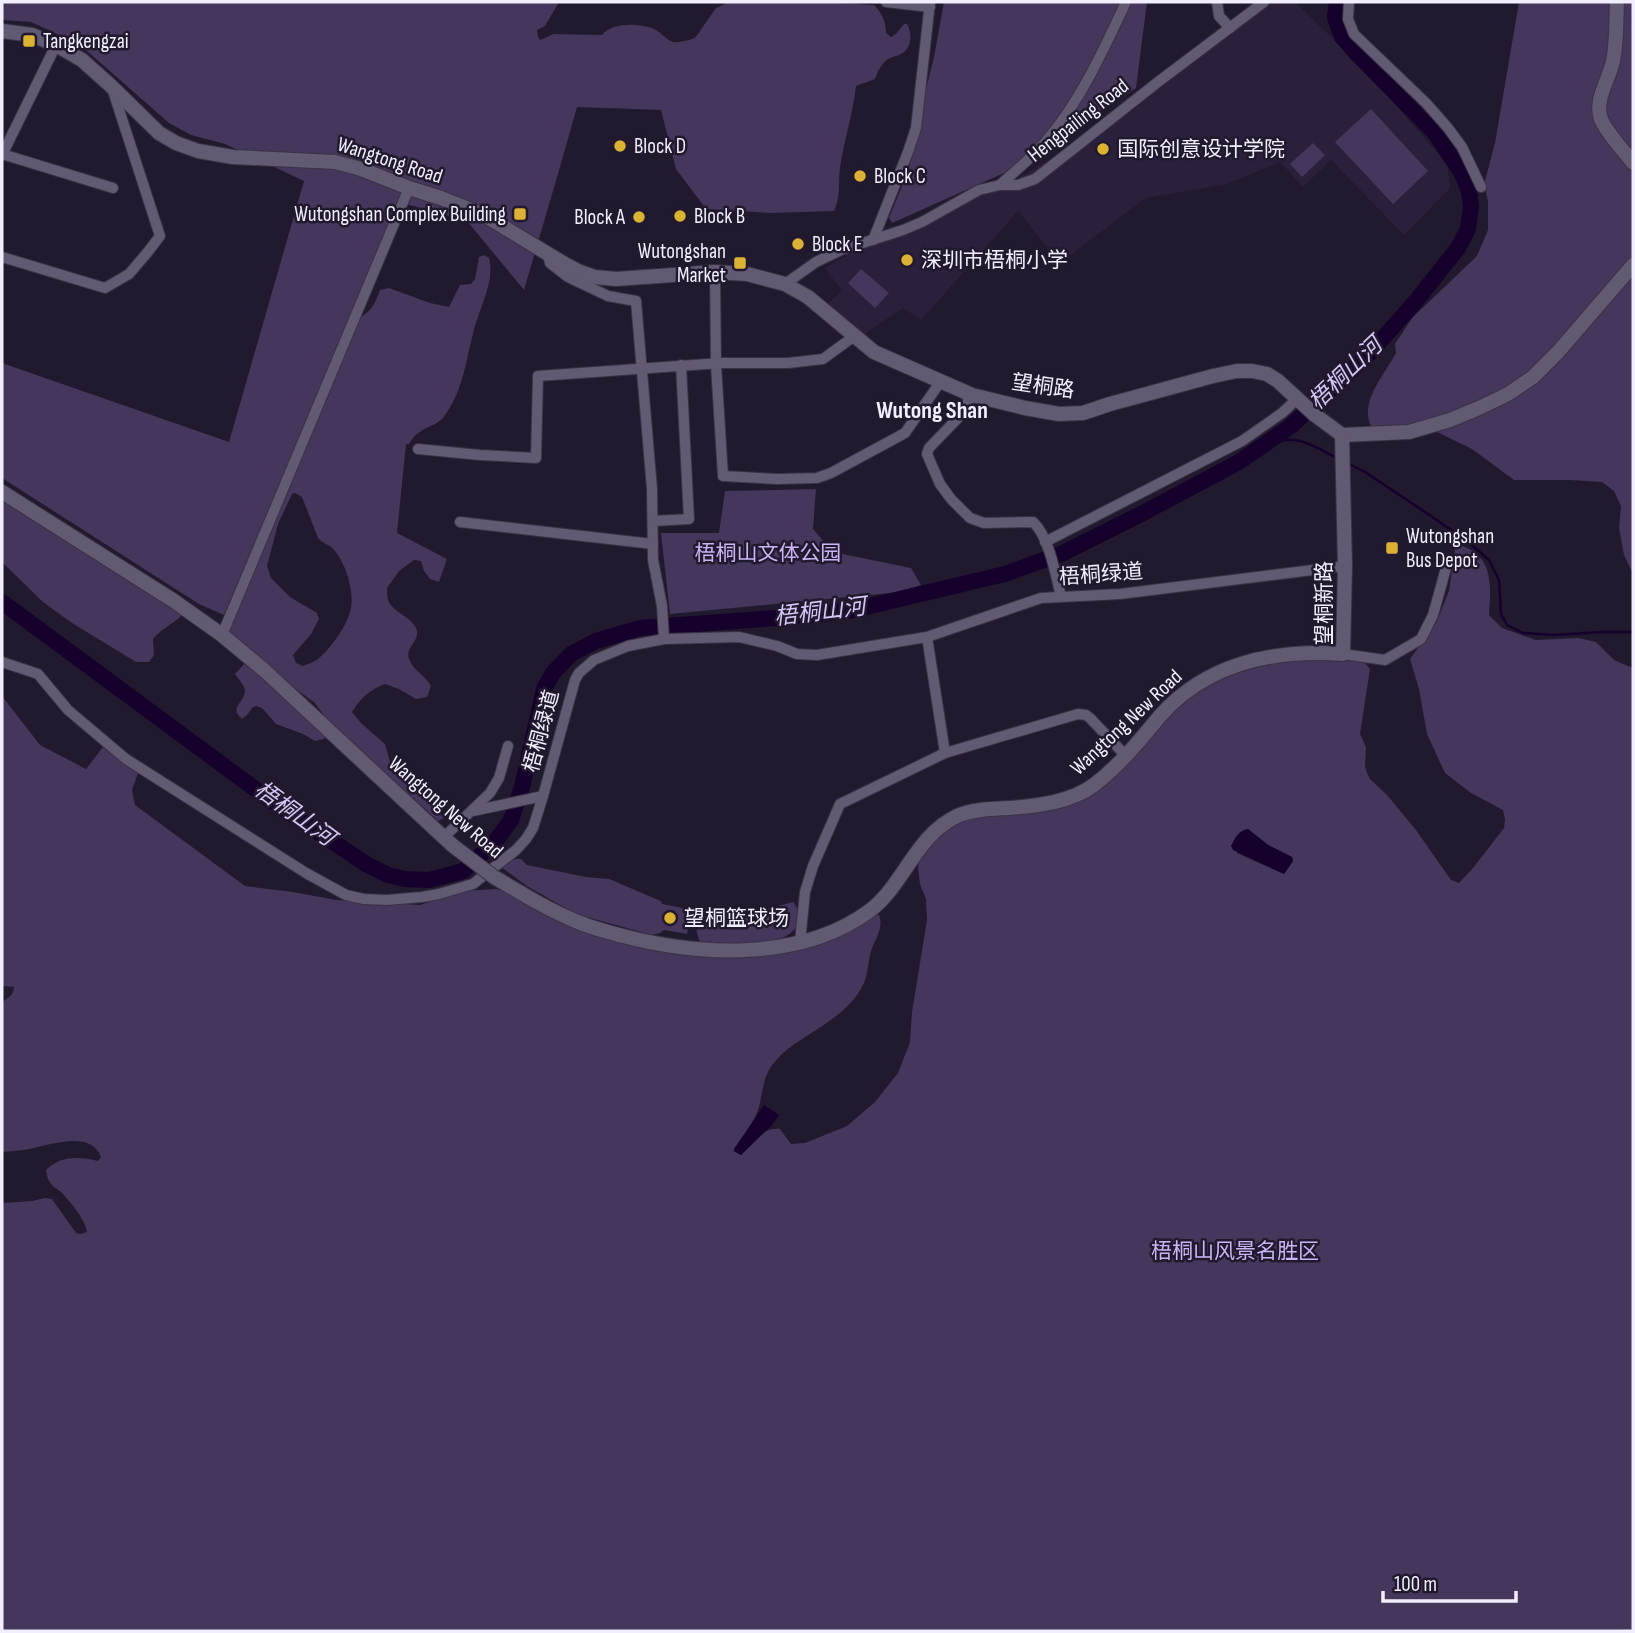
<svg xmlns="http://www.w3.org/2000/svg" width="1635" height="1633" font-family="'Sofia Sans Condensed','Noto Sans SC',sans-serif">
<style>
.built{fill:#2a203b}
.green{fill:#44375b;fill-rule:evenodd}
.water{fill:#15012c}
.lines{fill:none;stroke-linecap:round;stroke-linejoin:round}
.stream{stroke:#15012c;stroke-width:2.5}
.river{stroke:#15012c;stroke-width:16}
.street-casing{stroke:#393344;stroke-width:12}
.secondary-casing{stroke:#393344;stroke-width:16}
.street{stroke:#625973;stroke-width:10}
.secondary{stroke:#625973;stroke-width:14}
.secondary-bridge-casing{stroke:#393344;stroke-width:16;stroke-linecap:butt}
.secondary-bridge{stroke:#625973;stroke-width:14}
.poi-dot{fill:#dbb233;stroke:#21192e;stroke-width:2.5}
.labels{text-anchor:middle;stroke-width:5;stroke-linejoin:round;paint-order:stroke}
.poi-label{font-size:21px;fill:#f3eefd;stroke:#21192e;text-anchor:start}
.street-label{font-size:21px;fill:#f3eefd;stroke:#21192e}
.park-label{font-size:21px;fill:#cab4f4;stroke:#21192e}
.water-label{font-size:23px;font-style:italic;fill:#d7c7f7;stroke:#21192e}
.quarter-label{font-size:24px;font-weight:bold;fill:#f3eefd;stroke:#21192e}
</style>
<rect width="100%" height="100%" fill="#21192e"/>
<polygon class="built" points="1271,2 1295,2 1364,69 1447,164 1450,188 1404,235 1331,160 1303,187 1280,162 1227,184 1146,198 1060,263 1018,211 921,320 903,308 860,337 823,308 842,291 825,268 852,252 911,233 979,195 1003,187 1132,111 1146,99"/>
<g class="green">
<path d="M2,2H559L545,26L537,30L538,37L540,40L554,34L602,35C612,22 640,23 654,29C661,32 665,39 673,42C680,43 688,40 695,38L716,8L725,4L726,2H827L874,5C882,13 886,22 886,33L891,37L896,34L904,24H907C912,33 912,45 904,52C900,56 893,56 888,59C881,64 878,71 875,79L856,86C853,114 844,140 840,168C838,184 841,196 834,211L771,213L706,209L676,169L661,110L577,107L562,160L524,290L467,221L399,202L224,615L199,604L2,478V363L229,442L304,181L225,144L191,135L169,123L87,51L53,32L31,22L2,20Z"/>
<polygon points="944,2 1147,2 1136,88 1004,173 892,223 889,218 907,174 922,120 922,105 934,57"/>
<path d="M1519,2H1633V574L1624,555L1619,528L1621,506L1614,491L1602,482L1570,480H1514L1472,449L1431,429L1371,426C1359,402 1385,374 1396,353L1395,344L1412,318L1477,256L1488,230V201L1484,185L1495,143Z"/>
<polygon points="1371,109 1428,171 1393,204 1335,142"/>
<polygon points="1313,143 1325,155 1302,177 1290,164"/>
<path d="M484,255L489,258C495,280 481,305 475,326C466,358 464,391 443,418C437,425 427,426 420,432C415,434 412,440 409,444H406L397,533L447,559L439,582L430,579L424,571L421,561L414,560L399,571L387,588C387,593 387,600 390,604C397,614 415,619 417,631C419,643 403,648 410,661C414,671 426,676 431,686L427,697L416,699L399,689L385,684C369,690 361,698 352,712L362,724L385,744L390,762L444,818L438,821L326,718L315,703L292,686L227,630L356,319C369,315 376,303 380,290L389,288L430,303L449,307L460,285L471,284L475,279L479,257ZM295,493L302,497L318,538C323,544 331,545 335,551C346,565 354,590 351,608C347,626 332,647 318,659C314,662 308,664 303,666L296,663L293,655L311,634L319,619L317,613L290,597L271,578L267,566L278,524L292,494Z"/>
<polygon points="861,269 889,293 875,308 848,283"/>
<polygon points="816,489 813,529 833,552 911,568 921,585 901,592 670,614 661,533 719,533 725,491"/>
<path d="M2,501L182,615C172,625 162,628 153,639L154,655L149,662H136L72,623L43,602L2,562Z"/>
<path d="M1460,545C1465,547 1471,549 1475,553C1494,567 1490,594 1489,615L1502,628L1536,640L1578,638L1596,642L1614,660L1633,668V1631H2V1203L32,1201L45,1198L52,1199L76,1233L81,1234L87,1232C85,1219 71,1203 62,1193C58,1189 52,1187 49,1181C47,1178 47,1174 46,1170C61,1155 80,1157 98,1161L101,1157C90,1128 46,1147 24,1150C17,1151 9,1151 2,1152V1002C8,998 14,995 14,987L2,986V696L40,745L86,769L103,747L138,773L132,790L135,805L245,886L293,892L336,900L420,905L460,891L497,889L518,896L596,934L716,955L806,944L873,914L879,915C884,928 875,939 871,951C868,961 868,974 864,983C844,1026 791,1034 769,1070C763,1081 762,1095 759,1107C754,1123 744,1136 734,1149V1151L741,1155C752,1143 762,1127 780,1129L791,1144L805,1143L847,1126L875,1102L898,1073L910,1042L912,1012L927,920L926,899L920,884L918,869L920,852L935,832L971,812L1048,810L1071,802L1200,685L1253,663L1341,658L1364,662L1370,669L1360,734L1366,747L1365,766L1367,773L1370,779L1387,795L1416,830L1451,880L1459,883L1473,868L1504,828L1505,820L1503,810L1471,793L1445,773L1427,734L1419,689L1410,659L1437,621L1449,591L1455,549ZM1248,829L1268,845L1292,857L1293,861L1284,874L1237,853Z"/>
<path d="M245,663L327,732L324,739L315,741L303,734L276,724L262,708L257,706L253,707L247,715L242,719C228,707 245,703 245,690C244,685 238,678 235,674Z"/>
<polygon points="515,859 521,859 527,865 586,877 609,879 661,901 662,904 692,910 687,934 664,930 660,933 652,935 576,914 527,886 501,867 506,862"/>
<path d="M793,902C800,909 797,917 797,927C794,929 791,933 788,935C767,947 725,944 701,943C694,932 697,924 699,911L726,917L756,912Z"/>
</g>
<g class="water">
<path d="M1248,829L1268,845L1292,857L1293,861L1284,874L1233,850L1231,846C1235,838 1239,830 1248,829Z"/>
<polygon points="764,1105 779,1115 772,1125 741,1155 734,1151 734,1149"/>
</g>
<g class="lines">
<g class="stream">
<path d="M1264,444C1297,434 1308,443 1337,458"/>
<polyline points="1349,464 1365,472 1422,510 1467,541 1489,560 1499,580 1501,614 1507,625 1523,633 1554,635 1601,632 1633,632"/>
</g>
<polyline class="river" points="2,602 266,797 366,864 388,875 405,879 429,880 463,871 495,842 511,820 522,787 544,689 553,673 571,654 596,641 640,628 803,616 853,610 1005,574 1063,553 1143,513 1239,462 1291,426 1368,355 1416,301 1458,248 1468,229 1471,206 1469,191 1461,172 1434,132 1357,54 1342,37 1335,17 1337,2"/>
<g class="street-casing">
<g id="street">
<polyline points="886,2 930,7"/>
<polyline points="1217,2 1219,16 1230,28"/>
<polyline points="1349,2 1348,19 1354,34 1426,103 1448,128 1462,147 1481,187"/>
<polyline points="2,154 113,188"/>
<polyline points="2,155 56,45"/>
<path d="M1000,185C1016,170 1033,157 1047,140C1081,100 1104,49 1126,2"/>
<polyline points="873,240 908,152 916,128 930,2"/>
<polyline points="548,255 550,263 568,277 608,296 636,301 652,489 653,560 662,606 664,639"/>
<polyline points="2,257 105,288 129,274 147,253 160,236 112,88"/>
<polyline points="715,272 716,365 723,476 777,479 817,478 831,473 905,433 941,381"/>
<polyline points="785,284 816,262 841,250 903,230 922,222 979,190 1000,185 1018,185 1035,179 1158,82 1264,2"/>
<path d="M972,395L957,419L929,448L927,454L940,484L951,499L970,518L984,523L1033,522C1049,536 1056,576 1061,597"/>
<polyline points="418,449 480,455 536,458 538,376 721,363 788,363 823,359 853,337"/>
<polyline points="653,521 689,519 681,365"/>
<polyline points="460,522 653,544"/>
<polyline points="1045,542 1242,441 1282,413 1298,398"/>
<polyline points="222,635 409,188"/>
<polyline points="927,637 945,753"/>
<polyline points="1343,654 1385,660 1421,639 1433,615 1446,568"/>
<polyline points="2,662 38,674 68,710 126,759 306,873 346,895 364,899 387,900 422,897 439,894 473,884 516,850 526,839 533,828 543,796 575,680 579,673 594,660 628,646 664,639 739,637 777,646 797,654 817,655 927,637 1041,598 1120,594 1345,566"/>
<polyline points="473,811 543,796"/>
<polyline points="443,838 490,793 499,778 508,746"/>
<polyline points="800,942 805,892 813,866 840,804 945,753 1078,714 1086,715 1090,718 1126,756"/>
</g>
</g>
<g class="secondary-casing">
<g id="secondary">
<path d="M1617,2C1616,21 1617,42 1613,61C1609,80 1594,100 1601,119C1605,131 1625,152 1633,163"/>
<polyline points="2,31 32,35 56,45 82,60 111,86 159,133 176,143 198,151 233,157 335,162 361,169 409,188 441,198 484,215 563,263 578,271 595,277 616,279 715,272 747,274 785,284 808,297 874,352 972,395 1025,408 1059,414 1083,413 1110,404 1213,376 1237,371 1252,371 1267,374 1278,381 1315,415 1342,435"/>
<polyline points="1342,435 1409,432 1450,420 1479,408 1508,394 1533,377 1558,352 1633,265"/>
<polyline points="2,492 174,601 222,635 264,670 452,845"/>
<path d="M494,877C521,893 548,910 578,922C592,928 608,932 623,936C700,956 800,961 868,912C904,886 914,837 957,816C973,809 992,809 1009,808C1038,806 1071,802 1094,785C1120,765 1140,740 1160,716C1207,663 1275,649 1343,654L1345,566L1342,435"/>
</g>
</g>
<use href="#street" class="street"/>
<use href="#secondary" class="secondary"/>
<g class="secondary-bridge-casing">
<polyline id="secondary-bridge" points="452,845 494,877"/>
</g>
<use href="#secondary-bridge" class="secondary-bridge"/>
</g>
<g class="poi-dot">
<rect x="22" y="34" width="14" height="14" rx="3.5"/>
<circle cx="620" cy="146" r="7"/>
<circle cx="1103" cy="149" r="7"/>
<circle cx="860" cy="176" r="7"/>
<rect x="513" y="207" width="14" height="14" rx="3.5"/>
<circle cx="680" cy="216" r="7"/>
<circle cx="639" cy="217" r="7"/>
<circle cx="798" cy="244" r="7"/>
<circle cx="907" cy="260" r="7"/>
<rect x="733" y="256" width="14" height="14" rx="3.5"/>
<rect x="1385" y="541" width="14" height="14" rx="3.5"/>
<circle cx="670" cy="918" r="7"/>
</g>
<g class="labels">
<g class="poi-label">
<text x="43" y="48">Tangkengzai</text>
<text x="634" y="153">Block D</text>
<text x="1117" y="156">国际创意设计学院</text>
<text x="874" y="183">Block C</text>
<text x="506" y="221" text-anchor="end">Wutongshan Complex Building</text>
<text x="694" y="223">Block B</text>
<text x="625" y="224" text-anchor="end">Block A</text>
<text x="812" y="251">Block E</text>
<text x="726" y="258" text-anchor="end">Wutongshan<tspan x="726" dy="24">Market</tspan></text>
<text x="921" y="267">深圳市梧桐小学</text>
<text x="1406" y="543">Wutongshan<tspan x="1406" dy="24">Bus Depot</tspan></text>
<text x="684" y="925">望桐篮球场</text>
</g>
<g class="street-label">
<text transform="translate(1078 120) rotate(-38)" y="7">Hengpailing Road</text>
<text transform="translate(390 160) rotate(18)" y="7">Wangtong Road</text>
<text transform="translate(1043 386) rotate(8)" y="7">望桐路</text>
<text transform="translate(1101 574) rotate(-4)" y="7">梧桐绿道</text>
<text transform="translate(1324 603) rotate(-90)" y="7">望桐新路</text>
<text transform="translate(1126 722) rotate(-43)" y="7">Wangtong New Road</text>
<text transform="translate(541 731) rotate(-75)" y="7">梧桐绿道</text>
<text transform="translate(446 807) rotate(41)" y="7">Wangtong New Road</text>
</g>
<g class="park-label">
<text x="768" y="560">梧桐山文体公园</text>
<text x="1235" y="1258">梧桐山风景名胜区</text>
</g>
<g class="water-label">
<text transform="translate(1345 373) rotate(-44)" y="8">梧桐山河</text>
<text transform="translate(820 611) rotate(-7)" y="8">梧桐山河</text>
<text transform="translate(295 813) rotate(36)" y="8">梧桐山河</text>
</g>
<g class="quarter-label">
<text x="932" y="418">Wutong Shan</text>
</g>
</g>
<rect width="1635" height="1633" fill="none" stroke="#f3eefd" stroke-width="7"/>
<path d="M1383 1591v10h133v-10" fill="none" stroke="#f3eefd" stroke-width="3.5"/>
<text x="1394" y="1591" font-size="21" fill="#f3eefd" stroke="#21192e" stroke-width="5" paint-order="stroke">100 m</text>
</svg>
